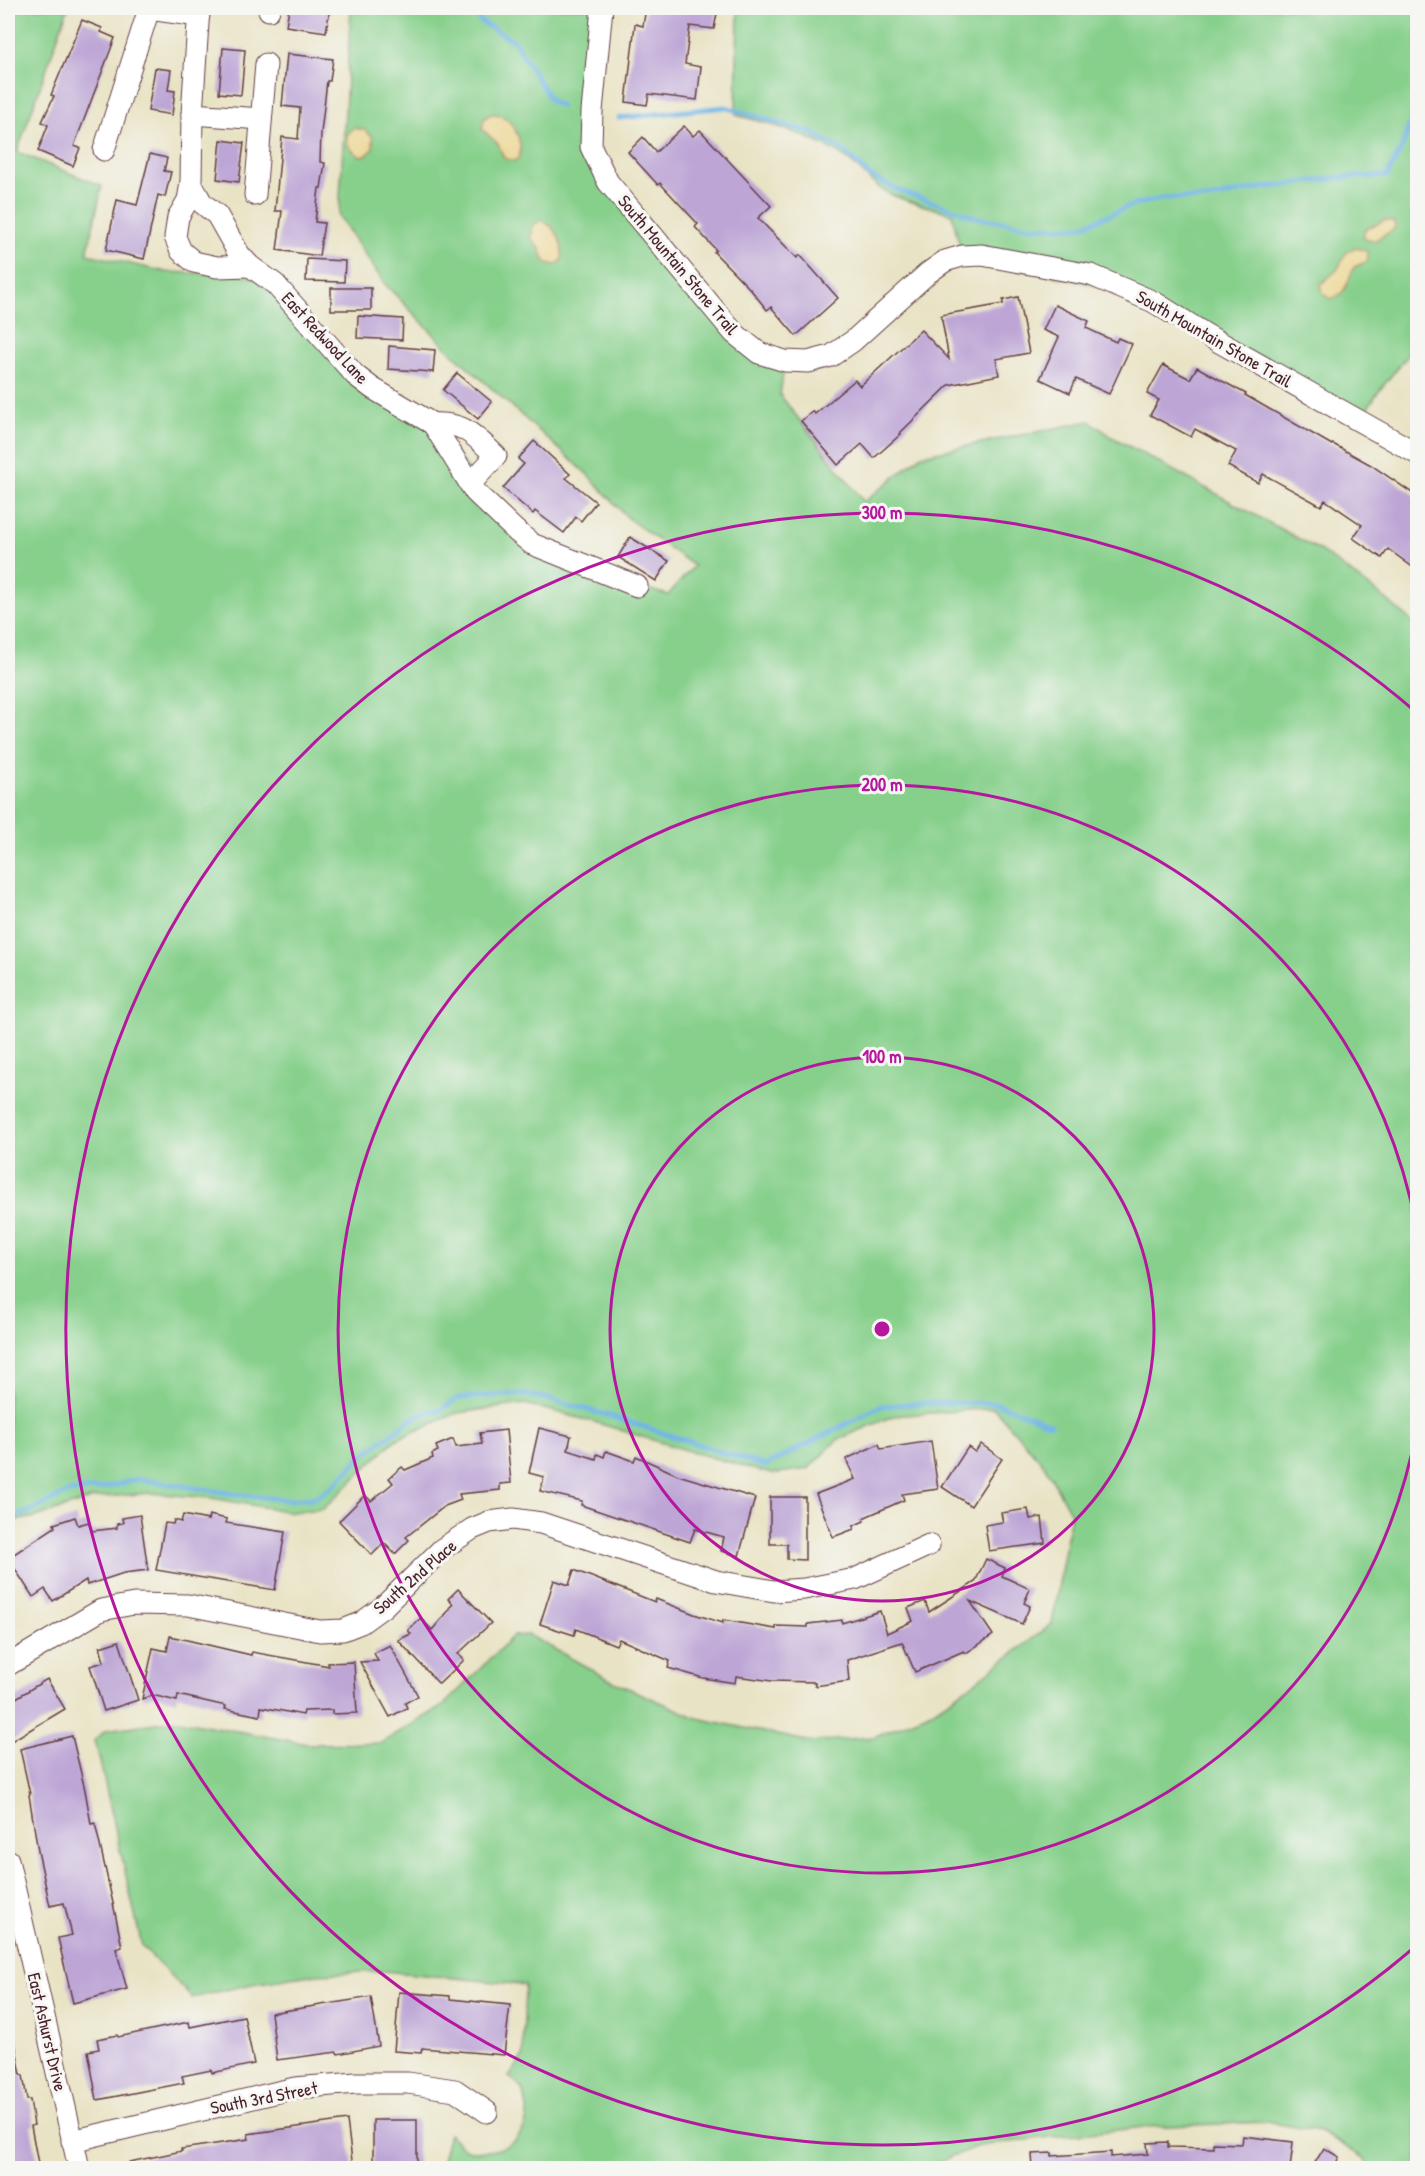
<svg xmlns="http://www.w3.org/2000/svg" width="1425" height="2176" font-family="'Patrick Hand',sans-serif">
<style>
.green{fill:#87d08c;stroke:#68785c;stroke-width:1.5}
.sand{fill:#eeda9e;stroke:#9c7c64;stroke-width:1.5}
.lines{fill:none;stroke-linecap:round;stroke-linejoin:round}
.stream{stroke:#6db3e4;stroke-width:5}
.building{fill:#bda6d6}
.street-casing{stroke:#623c42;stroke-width:23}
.street{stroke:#fff;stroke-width:21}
.ring{fill:none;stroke:#b5179e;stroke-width:3}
.labels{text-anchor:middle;stroke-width:6;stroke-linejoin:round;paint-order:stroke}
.street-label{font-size:18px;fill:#4a1f2b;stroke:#f6f6f2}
.centre{fill:#b5179e;stroke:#f6f6f2;stroke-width:3}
.ring-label{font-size:18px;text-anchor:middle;font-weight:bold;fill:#b5179e;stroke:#f6f6f2;stroke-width:6;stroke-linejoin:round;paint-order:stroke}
</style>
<rect width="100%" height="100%" fill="#f6f6f2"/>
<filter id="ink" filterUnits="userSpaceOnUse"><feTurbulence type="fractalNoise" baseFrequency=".0167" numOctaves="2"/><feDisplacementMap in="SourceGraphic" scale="12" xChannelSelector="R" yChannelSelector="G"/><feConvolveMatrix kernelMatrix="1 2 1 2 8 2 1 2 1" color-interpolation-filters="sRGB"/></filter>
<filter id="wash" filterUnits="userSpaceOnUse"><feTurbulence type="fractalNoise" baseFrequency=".008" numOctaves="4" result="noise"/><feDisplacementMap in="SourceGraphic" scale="24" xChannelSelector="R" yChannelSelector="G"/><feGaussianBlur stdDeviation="1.35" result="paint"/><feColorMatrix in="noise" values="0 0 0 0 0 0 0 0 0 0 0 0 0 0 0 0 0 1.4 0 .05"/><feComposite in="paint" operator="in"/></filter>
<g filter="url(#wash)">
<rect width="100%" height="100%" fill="#e9e3c5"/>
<g class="green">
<path d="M8,8H68L17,152L102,186L87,254L166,272L243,275L275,284L355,375L433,424L516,531L637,586L668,595L694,566L629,519L587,474L450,351L384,283L339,216L351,8H602L591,146L734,333L785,361L780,395L864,502L922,455L1090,421L1112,437L1321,551L1386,599L1417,626V2168H1370L1365,2159L1321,2131L1266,2122L1145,2127L1050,2137L979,2146L923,2168H440L449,2134C453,2138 458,2144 463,2147C491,2160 530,2143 527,2109C526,2101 525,2093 520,2086C517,2083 513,2080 509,2077L523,2057L525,1985L384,1971L317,1974L252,1984L192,1998L142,1946L95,1740L106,1730L178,1720L307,1744L381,1743L443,1706L513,1636L529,1635L612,1681L697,1718L811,1742L874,1737L929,1713L967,1688L1052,1624L1071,1514L1045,1466L994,1408L893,1416L837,1440L808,1469L771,1474L682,1449L591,1421L525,1404L457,1413L395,1440L323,1509L291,1512L211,1498L150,1493L94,1498L36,1517L8,1522Z"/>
<path d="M738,8H1417V344L1378,392L1359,421L1137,294L962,256L952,214C932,207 905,202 886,192C870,184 861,168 847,159C813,136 775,125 736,115Z"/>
</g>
<g class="sand">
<path d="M491,114C511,112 526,142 518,159L514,161L504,158L498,144L482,129L484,119Z"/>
<path d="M354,128L365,130L373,137V149L367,155L360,156C348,149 340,137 354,128Z"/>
<path d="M540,220C556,225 564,243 562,260L555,265L545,262L540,249L531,238L533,226Z"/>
<polygon points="1385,220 1394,222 1395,227 1393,230 1374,241 1365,239 1363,235 1366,229"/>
<path d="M1354,248L1364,250L1367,252L1368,261L1354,267C1347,281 1348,294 1330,299L1323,293L1321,284L1337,270L1346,253Z"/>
</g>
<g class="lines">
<g class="stream">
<polyline points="467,8 483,23 514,41 551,101 561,106"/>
<polyline points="619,118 725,107 812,133 844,151 869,175 895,189 979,218 1033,227 1080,227 1133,205 1165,198 1208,199 1254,189 1345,177 1387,176 1402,147 1418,99"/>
<polyline points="8,1516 24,1514 69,1492 103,1488 139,1479 234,1494 288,1500 314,1498 333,1486 364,1454 416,1416 442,1409 458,1398 521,1394 549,1399 610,1416 765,1466 881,1406 924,1403 996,1403 1051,1424"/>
</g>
</g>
<g id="blocks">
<g class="building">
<polygon points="289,8 304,10 305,8 330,8 326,32 286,26"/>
<polygon points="646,8 718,8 714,29 690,26 685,64 701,67 697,100 649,94 647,105 626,102 635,24 643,26"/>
<polygon points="82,20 102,28 101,32 115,38 74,146 80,148 73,166 38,151 48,125 42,122 54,96 51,95"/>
<polygon points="223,48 245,50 241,95 219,93"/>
<polygon points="287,54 333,59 330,81 327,81 321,133 320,162 325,163 321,188 319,188 315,222 324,223 319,256 277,250 282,211 275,211 282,137 298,139 300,108 282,106"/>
<polygon points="155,68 171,70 168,90 175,91 172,115 148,111"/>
<polygon points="684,126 693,136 700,130 771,206 758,218 797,258 800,255 838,298 796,336 771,307 767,310 751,290 714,252 716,250 695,227 698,224 660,183 658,185 628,152 643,137 656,152"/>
<polygon points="221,140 244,143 239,182 217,179"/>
<polygon points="150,154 167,158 164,171 171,172 165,197 158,195 144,259 106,250 117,200 137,205"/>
<polygon points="307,259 345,261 344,282 306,281"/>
<rect x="331" y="288" width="40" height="22"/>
<polygon points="1018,297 1029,353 996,359 999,375 949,385 900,433 901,434 874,458 862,444 838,465 801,421 813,411 815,414 855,380 860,386 921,330 949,359 941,315 1003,304 1003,300"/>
<polygon points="1055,305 1089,321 1086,328 1116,342 1118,338 1132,344 1109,394 1076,379 1070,393 1040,379 1059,337 1043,330"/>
<polygon points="358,316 403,319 402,340 357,338"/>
<polygon points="389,346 435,350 433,372 388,369"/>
<polygon points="1163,365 1190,379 1197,367 1246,394 1245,395 1332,445 1333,444 1371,465 1418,497 1418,571 1388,549 1382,558 1353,538 1362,525 1325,500 1321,506 1263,474 1258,483 1228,466 1236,451 1195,429 1191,437 1150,415 1159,400 1147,394"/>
<polygon points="457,373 492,402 478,419 443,390"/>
<polygon points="534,441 570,474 566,478 596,502 581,521 576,517 564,533 535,511 533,514 503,488 524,464 518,459"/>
<polygon points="630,537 669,561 656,581 618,557"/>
<polygon points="539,1428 571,1436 568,1450 596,1459 597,1454 604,1457 606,1451 634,1461 636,1456 678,1475 755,1498 739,1556 721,1551 724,1537 695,1529 690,1542 581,1505 582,1501 540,1491 544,1477 529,1473"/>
<polygon points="506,1430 511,1483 500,1484 500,1490 459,1494 461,1500 445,1506 406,1537 409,1540 395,1554 384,1543 372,1555 339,1521 365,1495 371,1501 393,1483 389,1478 402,1467 405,1470 433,1458 432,1454 438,1451 436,1446 453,1439 456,1447 482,1444 480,1433"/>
<polygon points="931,1441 938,1489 902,1494 904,1500 863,1518 864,1521 853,1526 854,1529 833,1537 816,1494 855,1479 846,1459 879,1444 881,1449"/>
<polygon points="981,1444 1002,1459 971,1506 942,1487 968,1447 975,1452"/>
<polygon points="770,1497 805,1497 805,1560 787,1559 787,1544 770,1544"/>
<polygon points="1028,1509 1030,1519 1042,1517 1045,1543 989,1551 985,1525 1003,1522 1001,1513"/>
<polygon points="140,1515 148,1570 124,1573 87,1585 86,1580 53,1601 45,1589 33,1597 8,1558 55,1527 54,1524 75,1517 78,1525 89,1522 92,1531 117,1528 117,1524 123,1523 122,1518"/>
<polygon points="183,1515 208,1520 209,1515 227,1519 226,1523 285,1532 275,1590 156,1570 165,1523 173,1524 174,1520 181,1522"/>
<polygon points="986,1559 1005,1568 1002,1576 1030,1589 1024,1603 1030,1606 1022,1624 970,1601 993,1635 966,1653 964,1651 915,1672 902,1642 847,1660 849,1681 815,1686 815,1682 772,1681 736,1676 735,1683 703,1678 668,1668 670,1661 619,1639 616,1645 576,1629 574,1635 540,1624 554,1580 569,1585 574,1570 655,1602 656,1599 694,1614 723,1623 723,1620 776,1629 776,1626 808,1627 808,1624 842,1620 842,1623 880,1611 887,1633 913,1621 908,1608 925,1601 929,1612 975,1582"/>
<polygon points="458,1589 491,1623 458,1654 464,1660 439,1684 398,1640 411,1634 408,1630 421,1618 432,1630 450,1609 449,1608 453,1604 448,1599"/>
<polygon points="170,1636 251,1655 252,1652 329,1666 328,1663 354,1662 357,1713 332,1714 332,1710 304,1711 303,1715 261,1707 260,1716 225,1709 226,1706 178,1695 177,1701 152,1695 142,1699 153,1648 167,1651"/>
<polygon points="119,1641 138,1700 104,1711 90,1666 104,1662 100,1647"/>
<polygon points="390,1645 418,1696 405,1703 407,1708 390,1717 360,1662 378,1661 374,1653"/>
<polygon points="47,1679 65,1709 8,1743 8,1703"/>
<polygon points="72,1736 85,1790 91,1824 95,1823 113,1903 122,1947 116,1949 127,1989 73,2003 58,1938 72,1935 64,1903 50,1906 38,1851 29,1795 30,1794 20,1749"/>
<polygon points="399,1992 450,1996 450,1999 510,2005 504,2055 422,2048 421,2053 394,2051"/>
<polygon points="371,1997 379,2046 338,2054 337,2052 277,2060 271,2013"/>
<polygon points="244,2016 254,2064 212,2073 211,2070 182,2076 184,2083 97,2100 88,2051 99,2049 97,2039 117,2035 118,2037 189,2022 190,2027"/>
<polygon points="8,2043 15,2043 21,2075 23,2075 27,2100 30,2100 34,2125 31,2126 39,2169 8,2169"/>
<polygon points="347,2120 353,2169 129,2169 129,2162 182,2151 181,2149 249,2139 248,2134"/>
<rect x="373" y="2120" width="44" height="49"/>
<polygon points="1243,2136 1293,2142 1290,2169 1033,2169 1032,2154 1052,2153 1052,2156 1111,2152 1111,2157 1148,2154 1147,2143 1168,2142 1168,2147 1213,2148 1213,2143 1242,2144"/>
<polygon points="1324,2148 1339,2157 1333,2169 1311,2169"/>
</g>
</g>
</g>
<g filter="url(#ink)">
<use href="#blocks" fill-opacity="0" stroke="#623c42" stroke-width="1.5"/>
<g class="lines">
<g class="street-casing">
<g id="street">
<polyline points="199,8 192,114 191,183 188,200 178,217 175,237 181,251 194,262 217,267 250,266"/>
<polyline points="602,8 592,111 591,147 608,182 734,333 759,353 785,361 808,362 831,356 853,341 928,273 945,261 962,256 982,255 1014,261 1091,275 1154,302 1205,334 1418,454"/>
<polyline points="269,10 269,8"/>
<polyline points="192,114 261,119"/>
<polyline points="104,150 149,9 199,16"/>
<polyline points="191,183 202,203 217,215 239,254 250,266 275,284 355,375 372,388 433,424 475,492 516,531 532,544 637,586"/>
<polyline points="255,195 266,64"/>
<path d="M433,424C464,422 475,436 496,456L470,484"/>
<polyline points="8,1665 101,1610 134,1604 188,1605 320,1631 343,1630 361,1623 383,1607 442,1549 472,1529 489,1522 513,1519 541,1523 716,1581 774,1591 804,1589 855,1579 929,1545"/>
<polyline points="8,1860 79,2168"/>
<polyline points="72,2141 295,2088 356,2083 408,2083 455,2090 487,2112"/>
</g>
</g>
<use href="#street" class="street"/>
</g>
</g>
<g class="ring">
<circle cx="882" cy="1329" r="272"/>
<path d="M1417 1428A544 544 0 1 1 1417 1230"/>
<path d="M1417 1945A816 816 0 1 1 1417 713"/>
</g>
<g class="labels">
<g class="street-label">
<text transform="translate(678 265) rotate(50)" y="6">South Mountain Stone Trail</text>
<text transform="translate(325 338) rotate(47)" y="6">East Redwood Lane</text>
<text transform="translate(1214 339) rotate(30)" y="6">South Mountain Stone Trail</text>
<text transform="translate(415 1577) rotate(-41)" y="6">South 2nd Place</text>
<text transform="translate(47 2032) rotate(77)" y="6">East Ashurst Drive</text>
<text transform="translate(264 2098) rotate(-11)" y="6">South 3rd Street</text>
</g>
</g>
<circle cx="882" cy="1329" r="9" class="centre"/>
<g class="ring-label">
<text x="882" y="519">300 m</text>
<text x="882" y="791">200 m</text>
<text x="882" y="1063">100 m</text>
</g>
<rect width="1425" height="2176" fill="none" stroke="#f6f6f2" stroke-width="30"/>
</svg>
